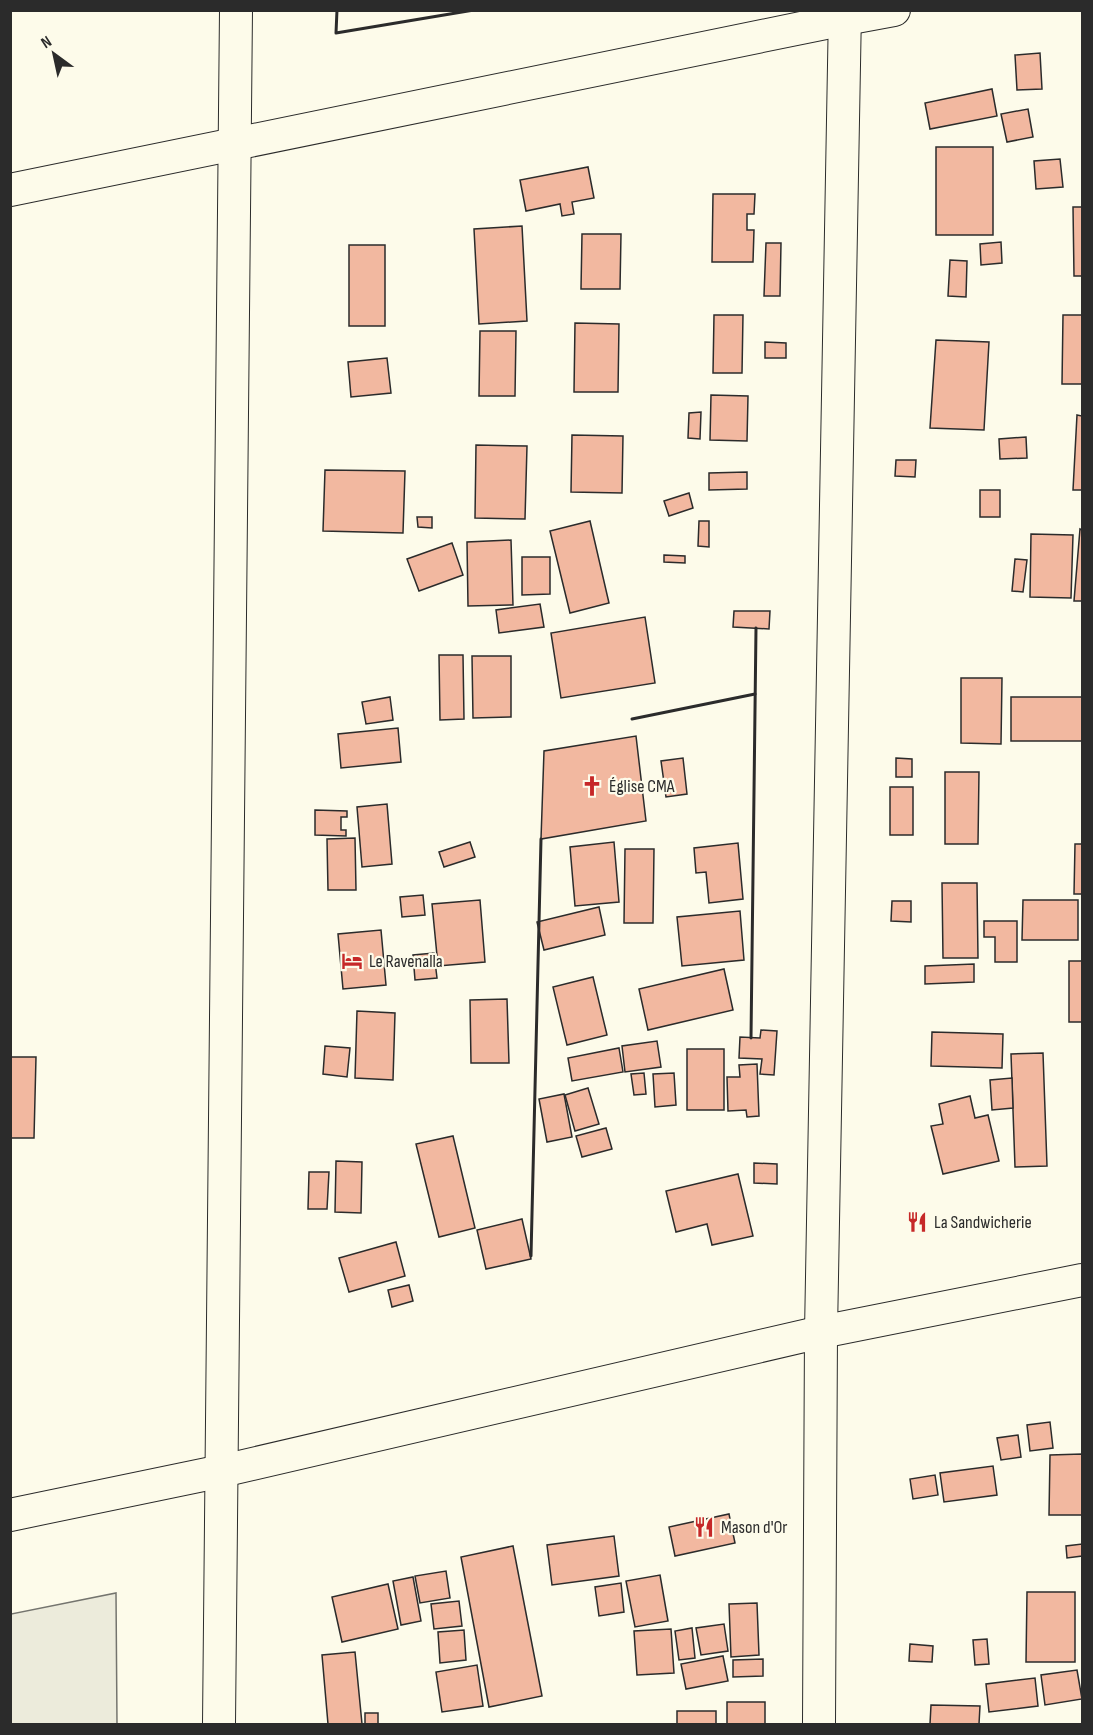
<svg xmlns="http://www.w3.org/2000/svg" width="1093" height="1735" font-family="'Sofia Sans Condensed',sans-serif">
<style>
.green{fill:#ecebdb;stroke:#74746e;stroke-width:1.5}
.building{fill:#f2b8a0;stroke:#2b2b2b;stroke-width:1.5}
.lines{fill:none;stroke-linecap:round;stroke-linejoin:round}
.minor-casing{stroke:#2b2b2b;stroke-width:34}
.minor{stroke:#fdfbea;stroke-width:32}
.wall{stroke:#2b2b2b;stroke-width:3}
.labels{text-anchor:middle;stroke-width:4.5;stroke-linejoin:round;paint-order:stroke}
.poi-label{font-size:18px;fill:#2b2b2b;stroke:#fdfbea;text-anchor:start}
</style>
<rect width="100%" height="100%" fill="#fdfbea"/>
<polygon class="green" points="116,1593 117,1724 11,1724 11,1614"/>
<g class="building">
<polygon points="1040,53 1042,89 1017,90 1015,55"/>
<polygon points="992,89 997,116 930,129 925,103"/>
<polygon points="1028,109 1033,137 1007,142 1001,114"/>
<rect x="936" y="147" width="57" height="88"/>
<polygon points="1060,159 1063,187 1036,189 1034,161"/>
<polygon points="588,167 594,198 572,202 574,214 562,216 560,204 526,211 520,180"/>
<polygon points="713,194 755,194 754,214 747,214 747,230 754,230 753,262 712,262"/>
<polygon points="1073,207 1082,207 1082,276 1074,276"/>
<polygon points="522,226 527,321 479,324 474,229"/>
<polygon points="582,234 621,234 620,289 581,289"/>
<polygon points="1001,242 1002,263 981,265 980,244"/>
<polygon points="766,243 781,243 780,296 764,296"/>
<rect x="349" y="245" width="36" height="81"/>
<polygon points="950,260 967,261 966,297 948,296"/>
<polygon points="714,315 743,315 742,373 713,373"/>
<polygon points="1063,315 1082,315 1082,384 1062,384"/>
<polygon points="575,323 619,324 618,392 574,392"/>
<polygon points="480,331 516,331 515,396 479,396"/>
<polygon points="936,340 989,342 984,430 930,428"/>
<polygon points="765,342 786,343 786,358 765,358"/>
<polygon points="387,358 391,393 351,397 348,362"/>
<polygon points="711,395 748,396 747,441 710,440"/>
<polygon points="701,412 700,439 688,438 689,413"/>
<polygon points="1077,415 1082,416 1082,490 1073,490"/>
<polygon points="572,435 623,436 622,493 571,492"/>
<polygon points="1026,437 1027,458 1000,459 999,439"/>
<polygon points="476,445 527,446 525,519 475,518"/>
<polygon points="896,460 916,460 915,477 895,476"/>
<polygon points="325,470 405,471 403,533 323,531"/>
<polygon points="747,472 747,489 709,490 709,473"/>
<rect x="980" y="490" width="20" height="27"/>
<polygon points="689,493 693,508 669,516 664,501"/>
<polygon points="417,517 432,517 432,528 418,527"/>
<polygon points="590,521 609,603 570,613 550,531"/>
<polygon points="699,521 709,521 709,547 698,546"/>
<polygon points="1080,529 1082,530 1082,601 1074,601"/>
<polygon points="1031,534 1073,535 1071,598 1030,597"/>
<polygon points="511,540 513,605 468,606 467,542"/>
<polygon points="452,543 463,575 419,591 407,559"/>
<polygon points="664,555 685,556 685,563 664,562"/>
<polygon points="522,557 550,557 550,594 522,595"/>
<polygon points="1015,559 1027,560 1023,592 1012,591"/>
<polygon points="540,604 544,627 499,633 496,610"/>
<polygon points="734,611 770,611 769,629 733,627"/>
<polygon points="645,617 655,683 561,698 551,633"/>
<polygon points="439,655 463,655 464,719 440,720"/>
<polygon points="472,656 511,656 511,717 473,718"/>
<polygon points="961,678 1002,678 1001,744 961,743"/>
<polygon points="390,697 393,720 366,724 362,702"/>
<rect x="1011" y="697" width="71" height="44"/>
<polygon points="398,728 401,762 341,768 338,734"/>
<polygon points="636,736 646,821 541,839 544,751"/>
<polygon points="683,758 687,794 666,797 661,761"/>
<polygon points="896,758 912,759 912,777 896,777"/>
<polygon points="945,772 979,772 978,844 945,844"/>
<rect x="890" y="787" width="23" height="48"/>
<polygon points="387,804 392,864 362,867 357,807"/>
<polygon points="315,810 347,811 347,817 341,817 341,830 346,830 346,836 315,835"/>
<polygon points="355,838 356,890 328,890 327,839"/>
<polygon points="470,842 475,857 444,867 439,852"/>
<polygon points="614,842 619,902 575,906 570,847"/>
<polygon points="738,843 743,899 709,903 706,872 696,873 694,848"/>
<polygon points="1075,844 1082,844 1082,894 1074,894"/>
<polygon points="625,849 654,849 653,923 624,923"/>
<polygon points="942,883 977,883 978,958 943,958"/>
<polygon points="423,895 425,915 402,917 400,897"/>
<polygon points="480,900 485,962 438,966 432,904"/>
<polygon points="1023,900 1078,900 1078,940 1022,940"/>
<polygon points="892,901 911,901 911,922 891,921"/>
<polygon points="599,907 605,935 544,950 537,922"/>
<polygon points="740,911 744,960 682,966 677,917"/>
<polygon points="984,921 1017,921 1017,962 995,962 995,937 984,937"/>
<polygon points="381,930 386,985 343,989 338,934"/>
<polygon points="434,953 437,978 415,980 413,955"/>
<rect x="1069" y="961" width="13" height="61"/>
<polygon points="974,964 974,982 925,984 925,966"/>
<polygon points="724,969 733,1010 648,1030 639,989"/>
<polygon points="593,977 607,1035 567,1045 553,987"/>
<polygon points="507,999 509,1063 471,1063 470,1000"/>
<polygon points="357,1011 395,1013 393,1080 355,1078"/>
<polygon points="761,1030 777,1031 774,1075 760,1074 762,1059 739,1058 740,1037 760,1038"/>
<polygon points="932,1032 1003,1034 1002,1068 931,1066"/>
<polygon points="657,1041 661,1067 625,1072 622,1046"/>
<polygon points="325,1046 350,1048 347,1077 323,1074"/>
<polygon points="619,1048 623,1072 572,1081 568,1058"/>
<rect x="687" y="1049" width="37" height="61"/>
<polygon points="1043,1053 1047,1166 1015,1167 1011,1054"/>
<polygon points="10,1057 36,1057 34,1138 10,1138"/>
<polygon points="757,1064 759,1116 747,1117 746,1110 728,1111 727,1077 740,1077 739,1065"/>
<polygon points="644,1073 646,1094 634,1095 631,1074"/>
<polygon points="674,1073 676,1105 655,1107 653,1074"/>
<polygon points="1012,1078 1013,1108 992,1110 990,1080"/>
<polygon points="588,1088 599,1124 575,1131 565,1095"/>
<polygon points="564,1094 572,1137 547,1142 539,1099"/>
<polygon points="970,1096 975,1118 988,1115 999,1161 943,1174 931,1126 943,1124 939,1104"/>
<polygon points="606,1128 612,1149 582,1157 576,1136"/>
<polygon points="453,1136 475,1228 439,1237 416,1144"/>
<polygon points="336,1161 362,1162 361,1213 335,1212"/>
<polygon points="754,1163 777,1164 777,1184 754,1183"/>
<polygon points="309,1172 329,1172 327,1209 308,1209"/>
<polygon points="738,1174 753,1236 712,1245 707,1224 676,1232 666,1191"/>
<polygon points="522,1219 531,1259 486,1269 477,1230"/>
<polygon points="396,1242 405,1276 349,1292 339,1258"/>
<polygon points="409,1285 413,1301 392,1307 388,1290"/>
<polygon points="1050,1422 1053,1448 1030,1451 1027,1425"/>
<polygon points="1018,1435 1021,1457 1001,1460 997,1438"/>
<polygon points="1082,1454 1082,1515 1049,1515 1050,1455"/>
<polygon points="993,1466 997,1495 944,1502 940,1473"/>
<polygon points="935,1475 938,1495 913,1499 910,1479"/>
<polygon points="729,1514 735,1543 675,1556 669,1527"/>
<polygon points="614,1536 619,1576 552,1585 547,1545"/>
<polygon points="1082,1544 1082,1556 1067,1558 1066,1546"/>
<polygon points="513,1546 542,1696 489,1707 461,1557"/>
<polygon points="446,1571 450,1598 420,1603 415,1576"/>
<polygon points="660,1575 668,1621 635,1627 626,1581"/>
<polygon points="413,1577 421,1621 401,1625 393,1581"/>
<polygon points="621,1583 624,1612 599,1616 595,1587"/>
<polygon points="388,1584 398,1629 342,1642 332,1597"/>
<polygon points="1027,1592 1075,1592 1075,1662 1026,1662"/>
<polygon points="459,1601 462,1626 434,1629 431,1604"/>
<polygon points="757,1603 759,1655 731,1657 729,1604"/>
<polygon points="724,1624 728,1651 701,1655 696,1628"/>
<polygon points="692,1628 695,1658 679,1660 675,1631"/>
<polygon points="671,1629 674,1673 637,1675 634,1631"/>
<polygon points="464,1630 466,1660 440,1663 438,1632"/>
<polygon points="987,1639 989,1664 975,1665 973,1640"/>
<polygon points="910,1644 933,1646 932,1662 909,1661"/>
<polygon points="355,1652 362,1724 328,1724 322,1655"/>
<polygon points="723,1656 728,1681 686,1689 681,1664"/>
<polygon points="763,1659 763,1676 733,1677 733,1660"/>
<polygon points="477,1665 483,1706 442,1712 436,1672"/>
<polygon points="1077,1670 1082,1699 1045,1705 1041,1675"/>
<polygon points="1035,1678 1038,1706 989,1712 986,1684"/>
<rect x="727" y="1702" width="38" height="22"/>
<polygon points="931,1705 980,1706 979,1724 930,1724"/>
<rect x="677" y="1711" width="39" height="13"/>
<rect x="365" y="1713" width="13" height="11"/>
</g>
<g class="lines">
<g class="minor-casing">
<g id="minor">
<polyline points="10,190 845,19 894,10"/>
<polyline points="10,1515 222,1471 821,1332 1082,1280"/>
<polyline points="219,1724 236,10"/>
<polyline points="819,1724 821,1332 845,10"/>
</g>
</g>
<use href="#minor" class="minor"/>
<g class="wall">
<polyline points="337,10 336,33 474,10"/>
<polyline points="632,719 755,694"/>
<polyline points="751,1038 756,628"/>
<polyline points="531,1256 541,839"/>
</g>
</g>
<defs>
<g id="church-bare" transform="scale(1.62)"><path d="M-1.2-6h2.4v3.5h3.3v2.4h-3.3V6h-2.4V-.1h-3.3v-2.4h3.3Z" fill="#c62828" stroke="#fdfbea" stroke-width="2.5" paint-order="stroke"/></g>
<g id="hotel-bare" transform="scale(1.62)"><path d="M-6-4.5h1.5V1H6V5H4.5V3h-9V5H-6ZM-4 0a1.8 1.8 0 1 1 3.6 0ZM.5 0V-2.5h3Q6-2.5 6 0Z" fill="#c62828" stroke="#fdfbea" stroke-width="2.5" paint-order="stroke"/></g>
<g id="restaurant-bare" transform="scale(1.62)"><path d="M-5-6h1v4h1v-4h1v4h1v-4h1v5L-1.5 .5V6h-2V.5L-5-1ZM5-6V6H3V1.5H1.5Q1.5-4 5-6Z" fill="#c62828" stroke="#fdfbea" stroke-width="2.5" paint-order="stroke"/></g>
</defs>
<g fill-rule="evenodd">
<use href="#church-bare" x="592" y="786"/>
<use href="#hotel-bare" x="352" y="961"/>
<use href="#restaurant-bare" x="917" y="1222"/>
<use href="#restaurant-bare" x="704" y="1527"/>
</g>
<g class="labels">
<g class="poi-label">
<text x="609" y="792">Église CMA</text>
<text x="369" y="967">Le Ravenalla</text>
<text x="934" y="1228">La Sandwicherie</text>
<text x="721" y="1533">Mason d'Or</text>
</g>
</g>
<rect width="1093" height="1735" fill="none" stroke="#2b2b2b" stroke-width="24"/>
<g transform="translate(54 54) rotate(327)" stroke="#fdfbea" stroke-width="4.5" paint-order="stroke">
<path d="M0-4.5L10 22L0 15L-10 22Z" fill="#2b2b2b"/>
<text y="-9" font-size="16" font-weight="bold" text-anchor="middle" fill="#2b2b2b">N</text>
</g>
</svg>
